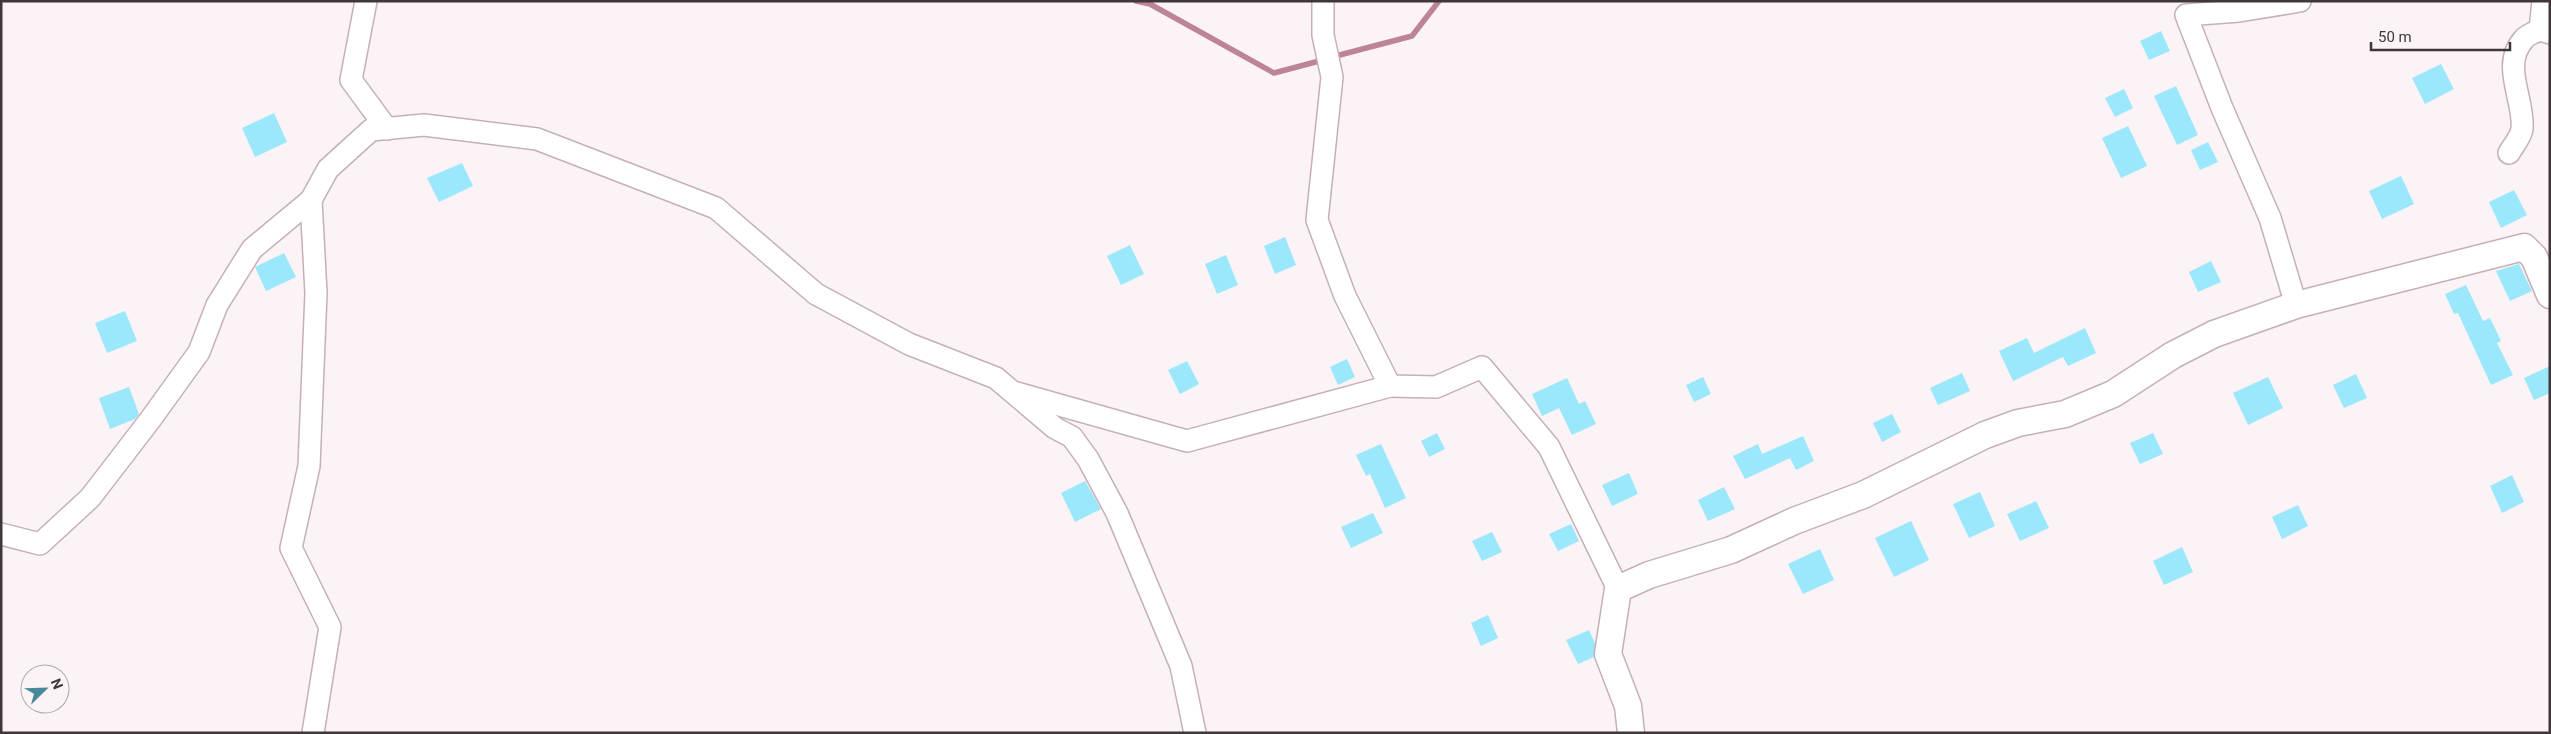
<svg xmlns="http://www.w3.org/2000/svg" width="2551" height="734" font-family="Roboto,sans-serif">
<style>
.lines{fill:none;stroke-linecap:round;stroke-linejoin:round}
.stream{stroke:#bd8399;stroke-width:5.5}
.building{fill:#9be7fb}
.minor-casing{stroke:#c6b0b8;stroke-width:24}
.tertiary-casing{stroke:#c6b0b8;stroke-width:29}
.minor{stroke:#fff;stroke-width:21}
.tertiary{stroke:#fff;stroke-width:26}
</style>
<rect width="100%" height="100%" fill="#fcf3f6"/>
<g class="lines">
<g class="stream">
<polyline points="1136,1 1150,4 1274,73 1323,60"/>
<polyline points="1332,57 1412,36 1439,1"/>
</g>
</g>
<g class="building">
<polygon points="2161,31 2170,51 2149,60 2140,41"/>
<polygon points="2441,64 2454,89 2425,104 2412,78"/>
<polygon points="2176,86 2198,135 2177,145 2154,96"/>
<polygon points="2124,89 2133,108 2115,117 2105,98"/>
<polygon points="274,113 287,142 255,157 242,128"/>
<polygon points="2128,126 2147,166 2121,178 2102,138"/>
<polygon points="2208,142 2218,162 2200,170 2191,150"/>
<polygon points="462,163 473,186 439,202 427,178"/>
<polygon points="2401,176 2414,204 2382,219 2369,191"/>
<polygon points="2514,190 2527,215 2501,228 2489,202"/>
<polygon points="1285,237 1296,265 1275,274 1264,246"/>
<polygon points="1130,245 1144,274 1121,285 1107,256"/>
<polygon points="284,253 296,277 266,291 255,267"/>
<polygon points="1226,255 1238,285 1217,294 1205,264"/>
<polygon points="2211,261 2221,282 2198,292 2189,272"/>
<polygon points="2519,264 2532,291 2510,301 2496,271"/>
<polygon points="2466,285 2483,321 2490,318 2501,341 2497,343 2513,375 2491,385 2458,313 2454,314 2445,294"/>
<polygon points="125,311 137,341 107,353 95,323"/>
<polygon points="2085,328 2096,353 2068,366 2063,357 2013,381 1999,351 2027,338 2034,353"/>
<polygon points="1347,359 1355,377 1338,385 1330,367"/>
<polygon points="1187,361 1199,384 1180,394 1168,370"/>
<polygon points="2550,366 2550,393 2534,400 2524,378"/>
<polygon points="1962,373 1970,391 1938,405 1930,388"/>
<polygon points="2356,374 2367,398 2344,408 2333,385"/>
<polygon points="1703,377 1711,394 1694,402 1686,385"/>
<polygon points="2268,377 2283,408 2248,425 2233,393"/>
<polygon points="1567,378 1579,404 1585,401 1596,424 1572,435 1559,408 1542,416 1532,394"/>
<polygon points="129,387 139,414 135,419 110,429 99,398"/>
<polygon points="1892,414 1901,432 1882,442 1873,423"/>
<polygon points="1437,433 1445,449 1429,457 1421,441"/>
<polygon points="2153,433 2163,454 2140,464 2130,443"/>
<polygon points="1803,436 1814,461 1796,470 1790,458 1745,479 1733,456 1758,444 1762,454"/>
<polygon points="1381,444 1406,498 1385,508 1370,474 1366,476 1356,455"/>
<polygon points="1629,473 1638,494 1612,506 1602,485"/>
<polygon points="2512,475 2524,502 2502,513 2490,486"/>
<polygon points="1085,481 1101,509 1075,522 1061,493"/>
<polygon points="1724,487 1735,509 1708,521 1698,500"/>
<polygon points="1980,492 1995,526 1969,538 1953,504"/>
<polygon points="2036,501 2049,528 2020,541 2007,514"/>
<polygon points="2298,505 2308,526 2282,539 2272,517"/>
<polygon points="1373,513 1383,533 1351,548 1341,527"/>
<polygon points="1911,521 1929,560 1894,577 1875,538"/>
<polygon points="1571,524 1579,541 1558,551 1549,534"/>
<polygon points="1492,532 1502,552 1482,561 1472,541"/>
<polygon points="2182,547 2193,572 2164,585 2153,561"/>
<polygon points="1820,549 1834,580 1803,594 1788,564"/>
<polygon points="1488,615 1498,638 1481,646 1471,623"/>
<polygon points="1589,630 1595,643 1594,657 1578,664 1566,640"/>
</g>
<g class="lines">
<g class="minor-casing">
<g id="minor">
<polyline points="366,1 351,80 387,129"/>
<polyline points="1323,1 1323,35 1332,77 1317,220 1345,296 1390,386 1436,387 1482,367 1549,447 1618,589"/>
<polyline points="2543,1 2540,30 2550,33"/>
<path d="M2509,153C2513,146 2521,137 2522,129C2525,100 2500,65 2524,39C2527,35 2535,32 2540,30"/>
<polyline points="311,200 316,293 309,466 291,548 330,627 313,733"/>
<polyline points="2296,305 2270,218 2222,108 2186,15 2239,11 2300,1"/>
<polyline points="1017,393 1187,441 1390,386"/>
<polyline points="1,534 40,544 90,498 150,420 199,352 217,305 252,249 311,200 328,169 371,130 424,125 537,139 716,208 816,294 909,344 996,378 1055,428 1072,437 1088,459 1117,513 1181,666 1195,733"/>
</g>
</g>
<g class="tertiary-casing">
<polyline id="tertiary" points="1631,733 1628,706 1608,654 1618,589 1649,575 1731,550 1794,521 1863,495 1985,435 2018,423 2065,414 2113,394 2173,355 2214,334 2296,305 2524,247 2534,257 2550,295"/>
</g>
<use href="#minor" class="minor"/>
<use href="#tertiary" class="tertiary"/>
</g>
<rect width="2551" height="734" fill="none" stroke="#40373a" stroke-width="5"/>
<g transform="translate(45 689) rotate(67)"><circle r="24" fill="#fcf3f6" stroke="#b1a8ab"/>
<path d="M0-4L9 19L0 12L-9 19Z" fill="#47899a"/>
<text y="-8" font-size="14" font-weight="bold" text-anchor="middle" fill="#40373a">N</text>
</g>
<path d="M2371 42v8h139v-8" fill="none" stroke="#40373a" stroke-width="2.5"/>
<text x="2378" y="42" font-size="15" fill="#40373a" stroke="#fcf3f6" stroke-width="4" paint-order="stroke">50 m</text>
</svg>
